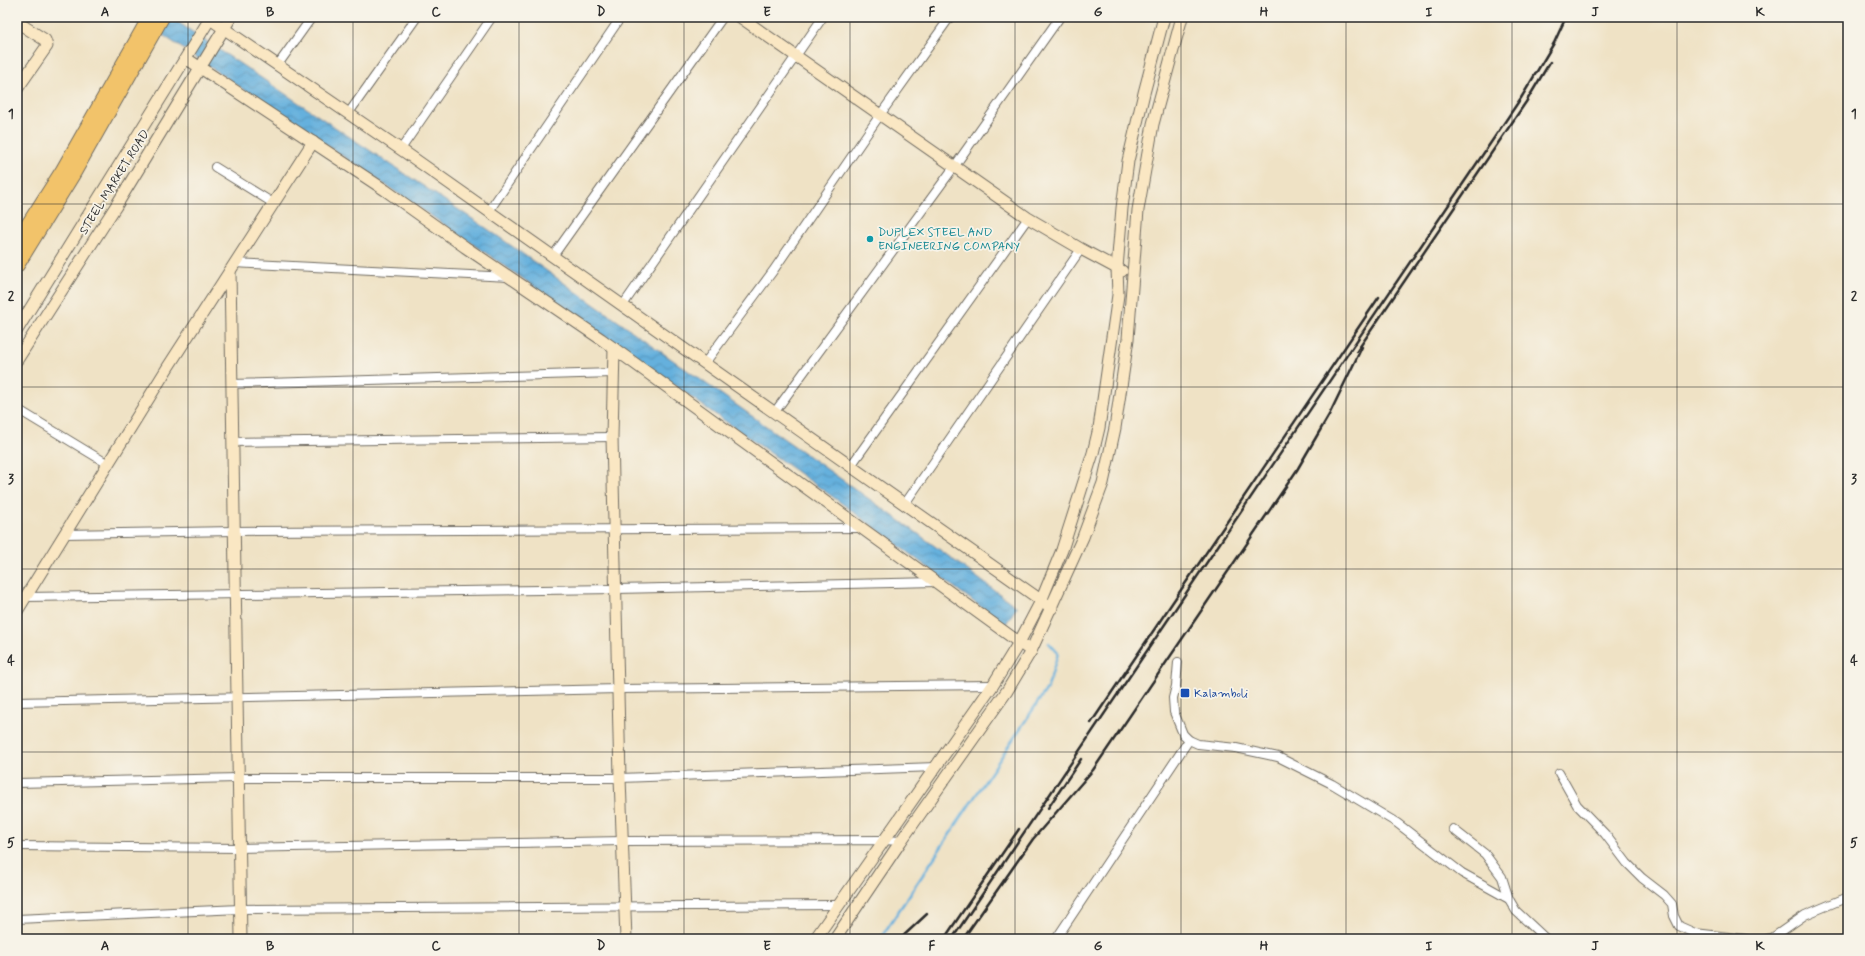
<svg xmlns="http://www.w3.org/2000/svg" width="1865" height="956" font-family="Mynerve,sans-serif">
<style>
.water{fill:url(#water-waves);stroke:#486e84}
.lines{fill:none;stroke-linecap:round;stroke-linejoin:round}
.stream{stroke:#65b0dd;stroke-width:2.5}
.street-casing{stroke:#706b61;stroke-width:10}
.secondary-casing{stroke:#706b61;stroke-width:13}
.highway-casing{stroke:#706b61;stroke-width:16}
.street{stroke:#fff;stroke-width:8}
.secondary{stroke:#fae7c3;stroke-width:11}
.highway{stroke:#f2c36a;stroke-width:14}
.rail{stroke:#2b2b2b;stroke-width:2.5}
.grid{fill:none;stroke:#2b2b2b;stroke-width:1;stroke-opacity:0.55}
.culture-dot{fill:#0f9aa8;stroke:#f7f3e8;stroke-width:1.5}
.transit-dot{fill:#1a4fb4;stroke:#f7f3e8;stroke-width:1.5}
.labels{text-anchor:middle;stroke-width:3.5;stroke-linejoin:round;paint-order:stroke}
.street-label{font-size:12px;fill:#2b2b2b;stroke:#f7f3e8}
.culture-label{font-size:12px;fill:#0d838f;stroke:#f7f3e8;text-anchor:start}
.transit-label{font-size:12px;fill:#164399;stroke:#f7f3e8;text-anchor:start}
.neatline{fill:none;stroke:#2b2b2b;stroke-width:1.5}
.grid-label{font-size:13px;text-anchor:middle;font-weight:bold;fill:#2b2b2b}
</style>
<defs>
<pattern id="water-waves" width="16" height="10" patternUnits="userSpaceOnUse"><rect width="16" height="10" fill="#65b0dd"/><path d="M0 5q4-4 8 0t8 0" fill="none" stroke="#538fb3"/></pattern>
</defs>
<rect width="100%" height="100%" fill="#f7f3e8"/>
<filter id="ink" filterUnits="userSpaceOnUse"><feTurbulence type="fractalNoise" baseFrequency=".025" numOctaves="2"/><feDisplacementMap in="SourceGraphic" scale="8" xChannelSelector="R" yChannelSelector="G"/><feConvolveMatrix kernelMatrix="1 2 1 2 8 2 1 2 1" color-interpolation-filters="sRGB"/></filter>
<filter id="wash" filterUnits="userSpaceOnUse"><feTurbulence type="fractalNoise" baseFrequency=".012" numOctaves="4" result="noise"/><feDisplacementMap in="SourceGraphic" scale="16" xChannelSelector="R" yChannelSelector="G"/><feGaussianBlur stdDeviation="0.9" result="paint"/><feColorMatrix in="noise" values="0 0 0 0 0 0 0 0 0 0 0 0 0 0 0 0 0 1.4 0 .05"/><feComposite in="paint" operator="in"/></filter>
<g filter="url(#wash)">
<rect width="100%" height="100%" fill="#efe2c5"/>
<polygon class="water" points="136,17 170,17 489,230 913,530 1017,607 1005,625 840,502 479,248"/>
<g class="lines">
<polyline class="stream" points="880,939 1048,687 1058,653 1049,643"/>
</g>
</g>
<g filter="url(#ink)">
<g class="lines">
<g class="street-casing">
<g id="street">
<polyline points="277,66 312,17"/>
<polyline points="348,114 417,17"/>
<polyline points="401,149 492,17"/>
<polyline points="215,167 273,203"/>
<polyline points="489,211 621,17"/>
<polyline points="553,256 723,17"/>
<polyline points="234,263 509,277"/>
<polyline points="623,305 823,17"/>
<polyline points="705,363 773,271 880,115 950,17"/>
<polyline points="231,384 613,373"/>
<polyline points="19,410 108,464"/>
<polyline points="774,413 954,167 1060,17"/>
<polyline points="232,442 612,437"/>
<polyline points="850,467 1028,218"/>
<polyline points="904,505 1081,249"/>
<polyline points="65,534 234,531 862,528"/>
<polyline points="25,597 616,589 937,582"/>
<polyline points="1178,662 1176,686 1173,698 1174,712 1183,734 1189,740 1198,744 1236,748 1278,757 1332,784 1397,823 1462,873 1509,899"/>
<polyline points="17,702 619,689 993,685"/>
<polyline points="1559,773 1577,805 1605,834 1627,863 1642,878 1664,895 1672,904 1674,916 1679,926 1695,933 1746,939"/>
<polyline points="17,783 238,778 620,778 936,767"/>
<polyline points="1453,829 1485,854 1502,877 1509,899 1516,911 1546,939"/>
<polyline points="17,846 239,848 623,841 883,840 901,841"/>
<polyline points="17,919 240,909 839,905"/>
<polyline points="1056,939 1189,740"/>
<polyline points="1767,939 1772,938 1805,915 1848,897"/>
</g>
</g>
<g class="secondary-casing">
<g id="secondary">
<polyline points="740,17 1028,218 1081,249 1122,271"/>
<polyline points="210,19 409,155 1052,608"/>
<polyline points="17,22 45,40 47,46 17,89"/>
<polyline points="187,59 385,190 465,247 601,339 1031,651"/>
<polyline points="230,271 241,939"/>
<polyline points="17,330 211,17"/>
<polyline points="614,348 612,437 620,778 626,939"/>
<polyline points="17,360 116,206 231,17"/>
<polyline points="17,611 168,367 313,142"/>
<polyline points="815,939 993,685 1020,641 1041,601 1062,550 1093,453 1099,428 1118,295 1117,268 1122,208 1128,161 1144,93 1164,17"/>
<polyline points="835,939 901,841 1007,691 1031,651 1083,537 1103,483 1115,428 1128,339 1138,210 1153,124 1182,17"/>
</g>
</g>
<g class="highway-casing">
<g id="highway">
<polyline points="17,242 63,170 150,17"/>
<polyline points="17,265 73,174 162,17"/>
</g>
</g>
<use href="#street" class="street"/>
<use href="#secondary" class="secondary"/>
<use href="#highway" class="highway"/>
<g class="rail">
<polyline points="1357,351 1526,102 1550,62"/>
<polyline points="1091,723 1379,297"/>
<polyline points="1048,808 1081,759"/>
<polyline points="900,939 927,914"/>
<polyline points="944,939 1019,829"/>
<polyline points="952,939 1521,98 1554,43 1566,17"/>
<polyline points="963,939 1033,839 1093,770 1297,470 1329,415 1362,347"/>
</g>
</g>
</g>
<path class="grid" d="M188,17V939M353,17V939M519,17V939M684,17V939M850,17V939M1015,17V939M1181,17V939M1346,17V939M1512,17V939M1677,17V939M17,204H1848M17,387H1848M17,569H1848M17,752H1848"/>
<circle class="culture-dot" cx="870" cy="239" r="4"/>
<rect class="transit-dot" x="1180" y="688" width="10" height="10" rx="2"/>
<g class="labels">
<g class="street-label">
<text transform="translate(114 182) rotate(-58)" y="4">STEEL MARKET ROAD</text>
</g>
<g class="culture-label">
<text x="878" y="236">DUPLEX STEEL AND<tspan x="878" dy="14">ENGINEERING COMPANY</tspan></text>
</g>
<g class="transit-label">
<text x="1194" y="697">Kalamboli</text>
</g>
</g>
<rect width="1865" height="956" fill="none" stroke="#f7f3e8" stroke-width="44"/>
<rect x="22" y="22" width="1821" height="912" class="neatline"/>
<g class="grid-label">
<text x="105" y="16">A</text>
<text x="270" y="16">B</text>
<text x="436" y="16">C</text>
<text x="601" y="16">D</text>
<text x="767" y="16">E</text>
<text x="932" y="16">F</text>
<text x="1098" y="16">G</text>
<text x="1264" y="16">H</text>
<text x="1429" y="16">I</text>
<text x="1595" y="16">J</text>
<text x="1760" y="16">K</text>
<text x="11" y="118">1</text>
<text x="1854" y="118">1</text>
<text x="11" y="300">2</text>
<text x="1854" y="300">2</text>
<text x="11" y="483">3</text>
<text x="1854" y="483">3</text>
<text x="11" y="665">4</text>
<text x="1854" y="665">4</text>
<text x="11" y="847">5</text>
<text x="1854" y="847">5</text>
<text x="105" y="950">A</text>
<text x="270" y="950">B</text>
<text x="436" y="950">C</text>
<text x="601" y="950">D</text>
<text x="767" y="950">E</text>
<text x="932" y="950">F</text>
<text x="1098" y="950">G</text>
<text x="1264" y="950">H</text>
<text x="1429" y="950">I</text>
<text x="1595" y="950">J</text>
<text x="1760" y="950">K</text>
</g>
</svg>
